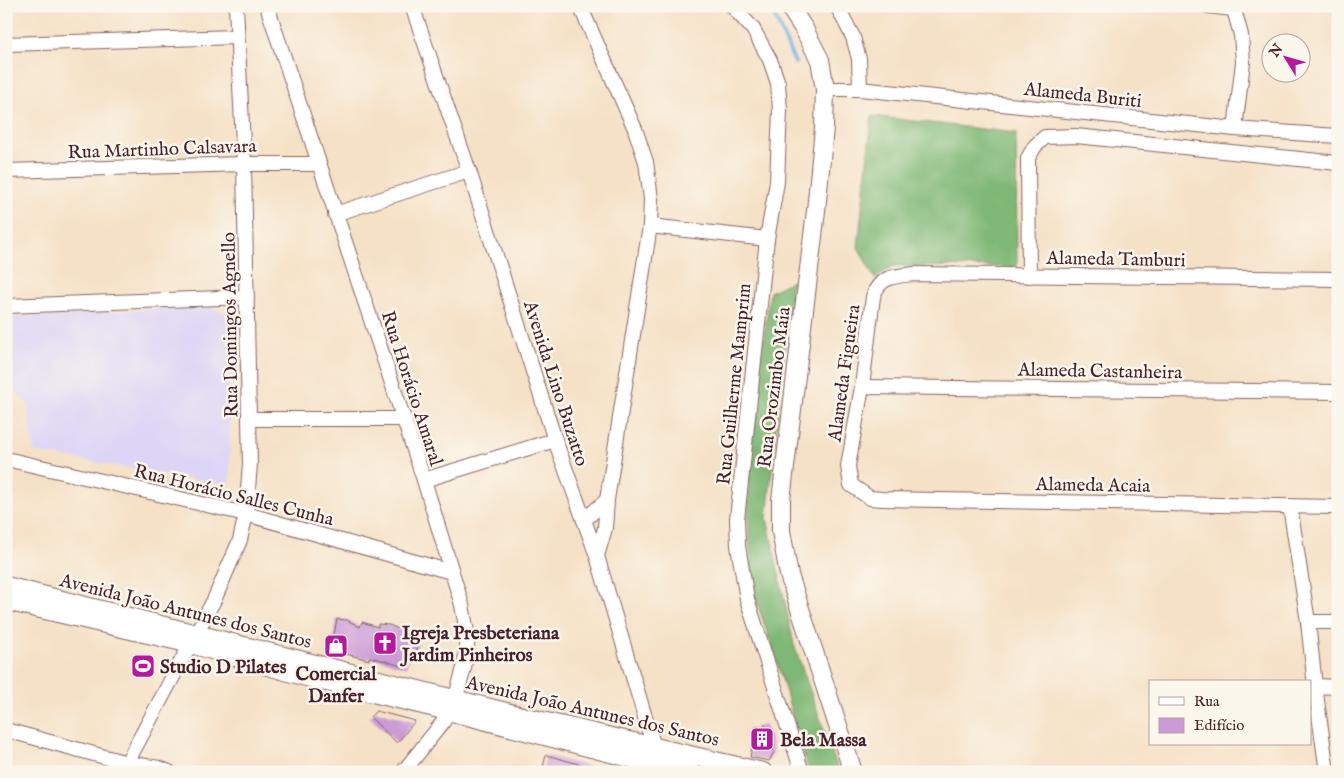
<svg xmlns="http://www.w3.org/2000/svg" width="1344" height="778" font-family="'IM FELL English',serif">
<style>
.built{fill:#ddd5f6}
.forest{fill:#7fb876;stroke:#646c50}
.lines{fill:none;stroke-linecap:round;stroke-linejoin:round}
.stream{stroke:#6caee1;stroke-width:4}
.building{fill:#ca9bd7}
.minor-casing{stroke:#866361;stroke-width:16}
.major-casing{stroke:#866361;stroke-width:20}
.minor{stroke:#fff;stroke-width:14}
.major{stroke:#fff;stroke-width:18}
.labels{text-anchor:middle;stroke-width:5;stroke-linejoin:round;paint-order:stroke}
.street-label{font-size:19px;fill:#4a1f2b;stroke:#fbf7ec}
.poi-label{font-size:19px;font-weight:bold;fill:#4a1f2b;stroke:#fbf7ec;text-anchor:start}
</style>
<rect width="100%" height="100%" fill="#fbf7ec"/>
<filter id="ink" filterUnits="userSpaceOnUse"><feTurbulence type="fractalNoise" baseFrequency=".02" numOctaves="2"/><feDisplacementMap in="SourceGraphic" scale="10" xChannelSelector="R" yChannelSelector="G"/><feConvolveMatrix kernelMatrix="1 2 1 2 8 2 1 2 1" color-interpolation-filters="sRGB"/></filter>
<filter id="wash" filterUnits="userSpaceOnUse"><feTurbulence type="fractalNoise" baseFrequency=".0096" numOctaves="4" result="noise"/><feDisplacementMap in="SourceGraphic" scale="20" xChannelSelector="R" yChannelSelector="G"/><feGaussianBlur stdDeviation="1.12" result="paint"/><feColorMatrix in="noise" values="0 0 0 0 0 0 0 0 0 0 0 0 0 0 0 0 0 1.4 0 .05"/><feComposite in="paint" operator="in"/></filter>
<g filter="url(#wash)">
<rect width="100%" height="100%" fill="#f5e1c6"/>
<polygon class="built" points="201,306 206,306 228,314 230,326 230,485 34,452 28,404 6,382 6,318"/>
<g class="forest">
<polygon points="872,116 1016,133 1017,267 893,266 875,279 858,247"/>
<polygon points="792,281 767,518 794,645 839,772 809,772 775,655 752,588 748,516 750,442 770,292"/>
</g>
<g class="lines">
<polyline class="stream" points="765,6 775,17 795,63"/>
</g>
<g id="blocks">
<g class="building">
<polygon points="337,619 347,620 360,627 362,622 378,627 378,624 389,625 401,630 419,633 416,655 410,654 406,668 386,661 369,657 369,660 331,650"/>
<polygon points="376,711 415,721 397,743 370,717"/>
<polygon points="765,725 774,752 769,761 750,757 756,727"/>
<polygon points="546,755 597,769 597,772 542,772"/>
</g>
</g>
</g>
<g filter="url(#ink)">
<use href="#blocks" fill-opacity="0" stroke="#866361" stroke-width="1"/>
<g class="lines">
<g class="minor-casing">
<g id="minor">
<polyline points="267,6 424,480 462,605 468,638 464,668 455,700 448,711 443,722 403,772"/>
<polyline points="412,6 469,171 555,440 597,556 656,754"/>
<polyline points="580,6 635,129 646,162 651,199 650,226 607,500 605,528 597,556"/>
<polyline points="732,6 753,29 770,60 778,83 780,110 777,182 767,239 737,519 738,546 747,599 802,772"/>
<polyline points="837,6 853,37 859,59 860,89"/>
<polyline points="1208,6 1233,9"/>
<polyline points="1233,6 1241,35 1243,62 1235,129"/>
<polyline points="6,44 237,37"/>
<polyline points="825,89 860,89 1235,129 1338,136"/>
<polyline points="6,171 244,164 318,164"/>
<polyline points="335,214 469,171"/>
<polyline points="650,226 767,239"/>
<polyline points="1029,276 1028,158 1035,146 1045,137 1076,136 1338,163"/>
<path d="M1338,279L914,274C895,276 879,276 873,297L862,387L848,466L851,485L870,498L882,499L1338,507"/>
<polyline points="6,306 247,297"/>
<polyline points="862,387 1338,392"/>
<polyline points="249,419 405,419"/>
<polyline points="6,459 246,514 451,572"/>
<polyline points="424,480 555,440"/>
<polyline points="1290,506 1308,622 1315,686 1327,772"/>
<polyline points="584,520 607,500"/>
<polyline points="1308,622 1338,622"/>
<polyline points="1315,686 1338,687"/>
<polyline points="6,730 127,763 159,768 169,772"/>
<polyline points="122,772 215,598 240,540 246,514 250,464 249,419 244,164 236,6"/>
</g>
</g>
<g class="major-casing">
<g id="major">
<polyline points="789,6 804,29 820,60 825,89 824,128 816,211 781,500 781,531 789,575 853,772"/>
<polyline points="6,586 542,721 763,772"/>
<polyline points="6,601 191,644 310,678 448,711 661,766 691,772"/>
</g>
</g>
<use href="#minor" class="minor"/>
<use href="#major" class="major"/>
</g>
</g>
<defs>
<g id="church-square" transform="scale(1.25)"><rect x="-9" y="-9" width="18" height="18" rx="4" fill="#b5179e" stroke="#fbf7ec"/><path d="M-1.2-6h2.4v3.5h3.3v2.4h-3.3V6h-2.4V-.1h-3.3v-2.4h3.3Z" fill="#fff"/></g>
<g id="shop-square" transform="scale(1.25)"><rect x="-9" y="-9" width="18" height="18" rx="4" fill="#b5179e" stroke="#fbf7ec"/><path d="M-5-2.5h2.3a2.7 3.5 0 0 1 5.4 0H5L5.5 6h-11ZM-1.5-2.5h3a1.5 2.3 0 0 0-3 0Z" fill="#fff"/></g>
<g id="stadium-square" transform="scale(1.25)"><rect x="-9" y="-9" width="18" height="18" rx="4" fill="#b5179e" stroke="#fbf7ec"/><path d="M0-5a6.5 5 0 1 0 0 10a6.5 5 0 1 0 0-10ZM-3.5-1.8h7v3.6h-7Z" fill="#fff"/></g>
<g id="building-square" transform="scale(1.25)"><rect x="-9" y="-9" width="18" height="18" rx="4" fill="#b5179e" stroke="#fbf7ec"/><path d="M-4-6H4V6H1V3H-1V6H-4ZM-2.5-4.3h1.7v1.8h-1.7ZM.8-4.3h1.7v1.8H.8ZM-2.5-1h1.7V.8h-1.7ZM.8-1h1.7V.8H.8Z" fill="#fff"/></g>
</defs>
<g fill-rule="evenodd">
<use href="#church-square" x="385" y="643"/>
<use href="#shop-square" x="336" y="646"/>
<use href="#stadium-square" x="143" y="666"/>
<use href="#building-square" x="762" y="739"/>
</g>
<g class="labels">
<g class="street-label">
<text transform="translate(1083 94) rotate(6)" y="7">Alameda Buriti</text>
<text transform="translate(162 148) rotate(-2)" y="7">Rua Martinho Calsavara</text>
<text transform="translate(1116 258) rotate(1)" y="7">Alameda Tamburi</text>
<text transform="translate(229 325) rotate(-91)" y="7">Rua Domingos Agnello</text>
<text transform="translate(1100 370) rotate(1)" y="7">Alameda Castanheira</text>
<text transform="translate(843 373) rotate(-82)" y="7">Alameda Figueira</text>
<text transform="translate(557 383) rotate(72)" y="7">Avenida Lino Buzatto</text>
<text transform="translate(733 384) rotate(-84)" y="7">Rua Guilherme Mamprim</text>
<text transform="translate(773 387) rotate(-83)" y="7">Rua Orozimbo Maia</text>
<text transform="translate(413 388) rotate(72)" y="7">Rua Horácio Amaral</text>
<text transform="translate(1093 484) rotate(1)" y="7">Alameda Acaia</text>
<text transform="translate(234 494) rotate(14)" y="7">Rua Horácio Salles Cunha</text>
<text transform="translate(186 610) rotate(14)" y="7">Avenida João Antunes dos Santos</text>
<text transform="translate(593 710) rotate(13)" y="7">Avenida João Antunes dos Santos</text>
</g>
<g class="poi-label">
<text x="402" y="639">Igreja Presbeteriana<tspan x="402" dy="22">Jardim Pinheiros</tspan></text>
<text x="160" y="673">Studio D Pilates</text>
<text x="336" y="680" text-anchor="middle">Comercial<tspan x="336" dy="22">Danfer</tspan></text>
<text x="780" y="746">Bela Massa</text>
</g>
</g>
<rect width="1344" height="778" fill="none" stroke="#fbf7ec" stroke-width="25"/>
<rect x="1149" y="680" width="162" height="65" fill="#fbf7ec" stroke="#b4a19f"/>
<rect x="1159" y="697" width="25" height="8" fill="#ffffff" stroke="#b4a19f"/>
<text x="1194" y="706" font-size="15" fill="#4a1f2b">Rua</text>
<rect x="1159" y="718" width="25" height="15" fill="#ca9bd7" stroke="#b4a19f"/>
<text x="1194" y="730" font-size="15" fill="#4a1f2b">Edifício</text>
<g transform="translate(1286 58) rotate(307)"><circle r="24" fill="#fbf7ec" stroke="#b4a19f"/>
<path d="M0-4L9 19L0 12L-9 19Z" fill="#b5179e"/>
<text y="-8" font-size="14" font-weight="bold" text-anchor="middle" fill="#4a1f2b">N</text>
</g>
</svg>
